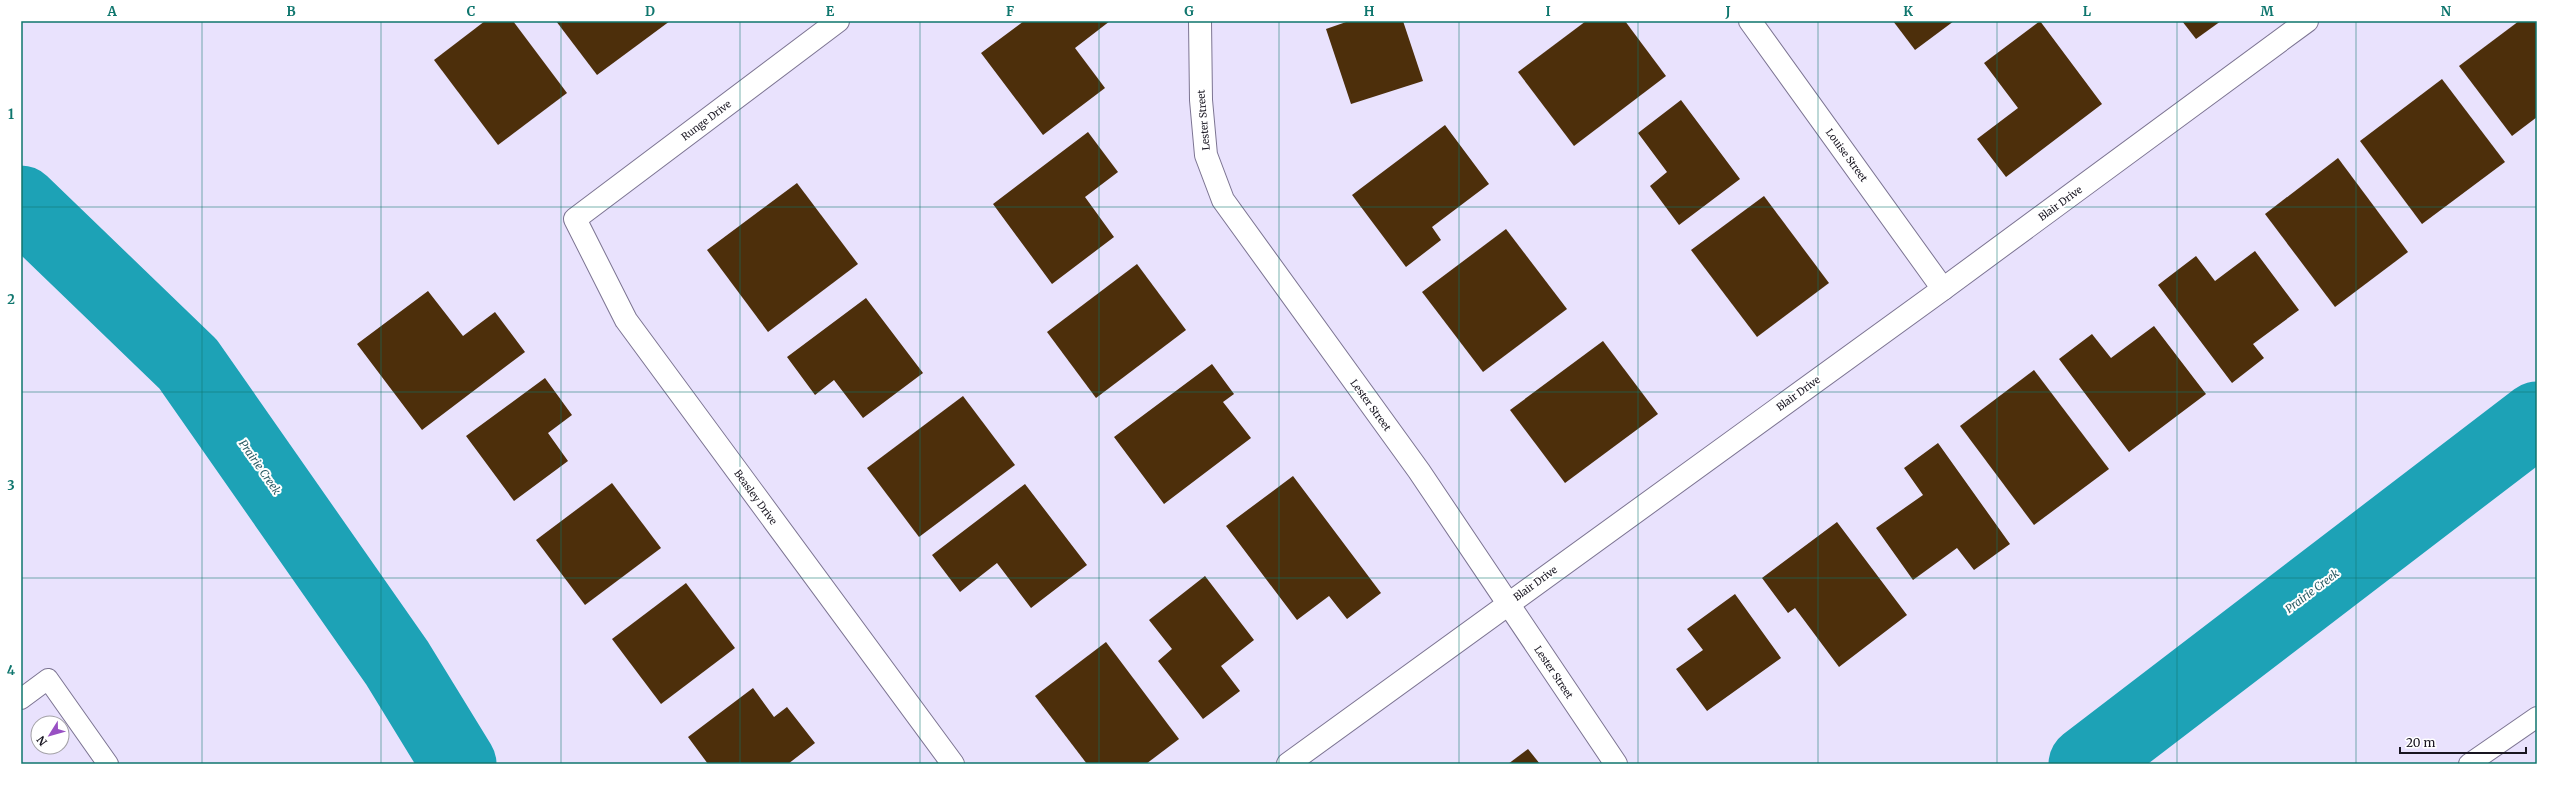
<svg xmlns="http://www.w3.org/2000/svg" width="2558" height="785" font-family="Merriweather,serif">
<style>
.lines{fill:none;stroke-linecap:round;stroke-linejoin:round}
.river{stroke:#1da2b6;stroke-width:75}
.building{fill:#4d2f0b}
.service-casing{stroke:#7c7492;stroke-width:22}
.minor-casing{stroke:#7c7492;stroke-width:24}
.service{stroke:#fff;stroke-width:20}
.minor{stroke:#fff;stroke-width:22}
.grid{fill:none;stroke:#0f766e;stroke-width:1;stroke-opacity:0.55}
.labels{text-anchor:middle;stroke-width:4;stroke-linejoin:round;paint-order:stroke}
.street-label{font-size:10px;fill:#181520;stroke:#fff}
.water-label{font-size:11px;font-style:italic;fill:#295b64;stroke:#fff}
.neatline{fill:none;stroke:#0f766e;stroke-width:1.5}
.grid-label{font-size:13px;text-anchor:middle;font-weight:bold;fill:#0f766e}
</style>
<rect width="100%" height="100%" fill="#e9e2fd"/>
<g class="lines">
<g class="river">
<polyline points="21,203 188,364 397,663 459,764"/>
<polyline points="2086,764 2537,419"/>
</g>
</g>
<g class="building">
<polygon points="485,21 513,21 567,93 498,145 434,60"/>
<polygon points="556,21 670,21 597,75"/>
<polygon points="1024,21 1110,21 1075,48 1105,88 1043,135 981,53"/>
<polygon points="1349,21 1403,21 1423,81 1351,104 1326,29"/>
<polygon points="1586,21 1625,21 1666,76 1574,146 1518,72"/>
<polygon points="1893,21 1954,21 1915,50"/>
<polygon points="2040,21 2102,104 2006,177 1977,139 2018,108 1984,63"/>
<polygon points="2182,21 2221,21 2196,39"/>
<polygon points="2519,21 2537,21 2537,117 2512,136 2459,66"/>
<polygon points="2442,79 2505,162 2422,224 2360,141"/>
<polygon points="1681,100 1740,179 1679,225 1650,186 1667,172 1638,133"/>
<polygon points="1445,125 1489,184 1432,227 1441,240 1406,267 1352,195"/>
<polygon points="1088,132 1118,172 1085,197 1114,237 1052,284 993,204"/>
<polygon points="2338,158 2408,252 2335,307 2265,214"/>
<polygon points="797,183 858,264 768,332 707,250"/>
<polygon points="1764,196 1829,283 1757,337 1691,250"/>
<polygon points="1506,229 1567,309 1483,372 1422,292"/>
<polygon points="2255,251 2299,310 2253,344 2264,358 2232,383 2158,285 2196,256 2215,281"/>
<polygon points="1137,264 1186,330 1096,398 1047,332"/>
<polygon points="428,291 463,336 495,312 525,352 422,430 357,344"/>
<polygon points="866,298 923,373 863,418 834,380 815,395 787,357"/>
<polygon points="2154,326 2206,394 2129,452 2059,359 2092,334 2111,358"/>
<polygon points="1603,341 1658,414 1565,483 1510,410"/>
<polygon points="1212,364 1234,394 1223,402 1251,438 1164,504 1114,437"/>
<polygon points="2034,370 2109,469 2034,525 1960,426"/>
<polygon points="545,378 572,415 548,433 568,461 514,501 466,436"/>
<polygon points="963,396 1015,465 919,537 867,468"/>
<polygon points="1938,443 2010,544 1974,570 1957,548 1913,580 1876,528 1923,495 1904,468"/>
<polygon points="1293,476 1381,593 1347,619 1329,596 1297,620 1226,526"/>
<polygon points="612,483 661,548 585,605 536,540"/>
<polygon points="1025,484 1087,565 1031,608 997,563 960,592 932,555"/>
<polygon points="1837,522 1907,615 1839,667 1795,608 1788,613 1762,578"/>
<polygon points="1205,576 1254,640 1221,666 1240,691 1203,719 1158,661 1172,649 1149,620"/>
<polygon points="686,583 735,648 661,704 612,639"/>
<polygon points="1735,594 1781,658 1707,711 1676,669 1703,650 1687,629"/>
<polygon points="1106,642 1179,739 1146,764 1087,764 1035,696"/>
<polygon points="753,688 774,717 787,707 815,743 788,764 708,764 688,737"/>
<polygon points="1528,749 1540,764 1508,764"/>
</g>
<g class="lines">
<g class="service-casing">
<g id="service">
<polyline points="21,699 48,679 108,764"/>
<polyline points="2469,764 2537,717"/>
</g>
</g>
<g class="minor-casing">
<g id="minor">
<polyline points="838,21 575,219 626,320 953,764"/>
<polyline points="1200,21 1201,100 1206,155 1223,200 1419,471 1616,764"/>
<polyline points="1750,21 1943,289"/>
<polyline points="1288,764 1943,289 2307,21"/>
</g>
</g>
<use href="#service" class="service"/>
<use href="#minor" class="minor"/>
</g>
<path class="grid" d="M202,21V764M381,21V764M561,21V764M740,21V764M920,21V764M1099,21V764M1279,21V764M1459,21V764M1638,21V764M1818,21V764M1997,21V764M2177,21V764M2356,21V764M21,207H2537M21,392H2537M21,578H2537"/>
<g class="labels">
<g class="street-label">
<text transform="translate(706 120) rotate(-37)" y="4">Runge Drive</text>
<text transform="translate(1203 120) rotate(-95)" y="4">Lester Street</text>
<text transform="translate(1847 155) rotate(54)" y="4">Louise Street</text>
<text transform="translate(2060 203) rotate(-36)" y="4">Blair Drive</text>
<text transform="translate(1798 393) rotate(-36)" y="4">Blair Drive</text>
<text transform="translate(1371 405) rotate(54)" y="4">Lester Street</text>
<text transform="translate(756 497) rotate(54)" y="4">Beasley Drive</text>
<text transform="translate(1535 583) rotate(-36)" y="4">Blair Drive</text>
<text transform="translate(1554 672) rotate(56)" y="4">Lester Street</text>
</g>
<g class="water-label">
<text transform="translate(260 467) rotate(55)" y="4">Prairie Creek</text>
<text transform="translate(2312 591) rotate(-37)" y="4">Prairie Creek</text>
</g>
</g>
<rect width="2558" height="785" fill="none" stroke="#ffffff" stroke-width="44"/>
<g transform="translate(50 735) rotate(233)"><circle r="19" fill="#ffffff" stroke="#a3a1a6"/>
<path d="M0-3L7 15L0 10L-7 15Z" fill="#9850c3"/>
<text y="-6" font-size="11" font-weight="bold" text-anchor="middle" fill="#181520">N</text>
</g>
<path d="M2400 747v6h126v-6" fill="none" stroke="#181520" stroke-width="2"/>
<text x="2406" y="747" font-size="12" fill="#181520" stroke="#ffffff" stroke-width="3" paint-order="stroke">20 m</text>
<rect x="22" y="22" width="2514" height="741" class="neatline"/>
<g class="grid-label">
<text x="112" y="16">A</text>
<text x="291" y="16">B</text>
<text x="471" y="16">C</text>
<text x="650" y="16">D</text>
<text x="830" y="16">E</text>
<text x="1010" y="16">F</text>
<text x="1189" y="16">G</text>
<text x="1369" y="16">H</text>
<text x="1548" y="16">I</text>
<text x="1728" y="16">J</text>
<text x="1908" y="16">K</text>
<text x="2087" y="16">L</text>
<text x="2267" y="16">M</text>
<text x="2446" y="16">N</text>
<text x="11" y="119">1</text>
<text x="11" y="304">2</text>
<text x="11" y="490">3</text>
<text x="11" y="675">4</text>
</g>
</svg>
